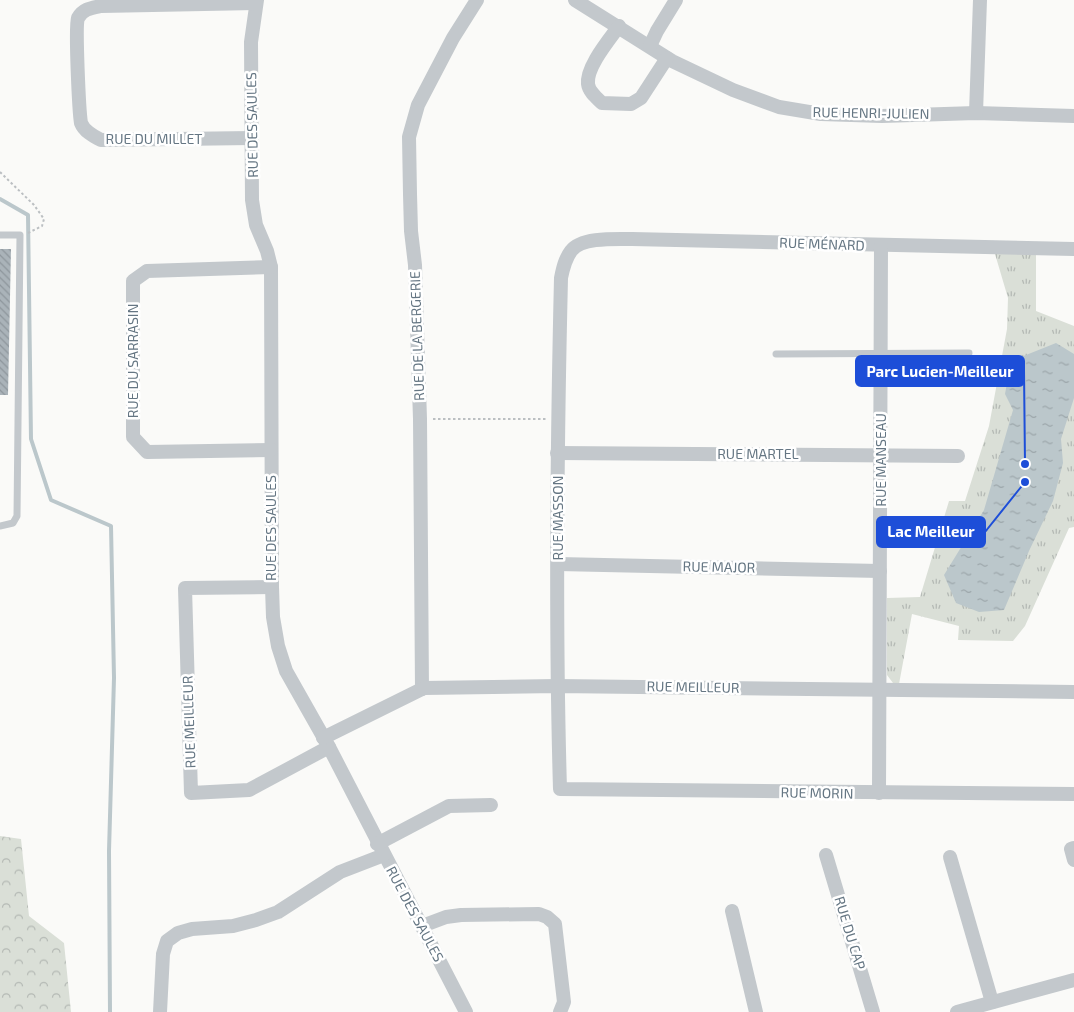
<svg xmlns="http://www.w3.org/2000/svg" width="1074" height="1012" font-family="'Exo 2',sans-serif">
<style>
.forest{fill:url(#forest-crowns)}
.park{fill:url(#park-tufts)}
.water{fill:url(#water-ripples)}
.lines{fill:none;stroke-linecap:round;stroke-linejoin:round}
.stream{stroke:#bbc7cb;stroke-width:4}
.building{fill:url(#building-back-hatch)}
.path{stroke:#bbbfc2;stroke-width:2;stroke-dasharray:2.5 2.5;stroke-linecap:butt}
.service{stroke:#c3c8cc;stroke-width:7}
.minor{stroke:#c3c8cc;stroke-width:14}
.labels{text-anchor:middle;stroke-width:5;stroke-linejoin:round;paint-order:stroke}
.street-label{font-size:14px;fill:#657683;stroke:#fff}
.leader{fill:none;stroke:#1d4ed8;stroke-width:2}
.callout-dot{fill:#1d4ed8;stroke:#fff;stroke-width:2}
.callout{fill:#1d4ed8;stroke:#1d4ed8;stroke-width:2}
.callout-label{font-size:15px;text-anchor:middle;font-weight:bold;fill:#fff}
</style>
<defs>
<pattern id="forest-crowns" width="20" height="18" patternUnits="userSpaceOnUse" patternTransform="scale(1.25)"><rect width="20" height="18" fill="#dadfd7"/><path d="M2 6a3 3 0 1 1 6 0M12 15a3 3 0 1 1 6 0" fill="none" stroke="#b4b9b4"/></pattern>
<pattern id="park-tufts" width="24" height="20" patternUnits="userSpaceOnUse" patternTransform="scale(1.25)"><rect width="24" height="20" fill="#dadfd7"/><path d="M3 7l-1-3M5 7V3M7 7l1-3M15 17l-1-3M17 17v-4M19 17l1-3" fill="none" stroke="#b4b9b4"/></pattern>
<pattern id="water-ripples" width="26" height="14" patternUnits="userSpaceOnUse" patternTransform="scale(1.25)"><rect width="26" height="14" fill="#bbc7cb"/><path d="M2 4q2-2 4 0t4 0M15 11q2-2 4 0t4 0" fill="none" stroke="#9ca6aa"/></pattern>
<pattern id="building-back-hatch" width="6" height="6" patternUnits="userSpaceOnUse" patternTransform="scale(1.25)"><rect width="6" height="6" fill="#aab3b9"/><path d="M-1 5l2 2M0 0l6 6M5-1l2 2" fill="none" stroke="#8e969c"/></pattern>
</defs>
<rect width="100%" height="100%" fill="#fafaf8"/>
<polygon class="forest" points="0,836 21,839 29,916 64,943 71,1012 0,1012"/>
<polygon class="park" points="995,254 1036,254 1036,311 1074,326 1074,527 1069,528 1025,626 1013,641 958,640 959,626 912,614 899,684 893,683 887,675 887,598 920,597 949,501 965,501 989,426 1007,329 1008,298"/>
<polygon class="water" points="1056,343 1074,354 1074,398 1061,439 1063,463 1053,501 1029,551 1004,610 979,612 956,603 944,575 984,510 1013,410 1005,394 1011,361"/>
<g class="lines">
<polyline class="stream" points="0,199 28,215 31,439 51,500 111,526 114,678 109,851 110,1012"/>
</g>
<polygon class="building" points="0,249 11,249 8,395 0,395"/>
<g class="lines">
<g class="path">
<polyline points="0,172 34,205 44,219 42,226 28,233"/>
<polyline points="433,419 546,419"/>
</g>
<g class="service">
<polyline points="0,235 20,235 17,516 13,523 0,526"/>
<polyline points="776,354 969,353"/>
</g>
<g class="minor">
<polyline points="257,0 251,42 252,200 256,225 267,251 271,267 272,587 273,617 278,646 286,671 329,747 466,1012"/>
<polyline points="575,0 672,61 733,90 779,107 821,114 882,116 976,113 1074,116"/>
<path d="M619,26C609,40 586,67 588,84C589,92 597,98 602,103L631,104L641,98L667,58"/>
<polyline points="650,46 657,31 676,0"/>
<polyline points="976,113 980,0"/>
<path d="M252,138L101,140C93,136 84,131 81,123C79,111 75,26 78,18C83,9 91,8 101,6L256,3"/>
<path d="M1074,249L632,239C616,239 581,237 571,251C565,259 563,268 561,278C557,448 555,619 560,789L1074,794"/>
<polyline points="271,267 147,271 133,281 133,437 147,452 271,450"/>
<polyline points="557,453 958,456"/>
<polyline points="558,564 880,571"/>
<polyline points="272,587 185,588 191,793 249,790 329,747"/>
<polyline points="422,689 420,419 415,265 411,231 410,194 409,137 418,105 453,38 477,0"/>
<polyline points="323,738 424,688 557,686 1074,692"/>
<polyline points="879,793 881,246"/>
<polyline points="377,844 449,806 491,805"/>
<polyline points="1074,848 1071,849 1074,860"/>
<polyline points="826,855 873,1012"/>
<polyline points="950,857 992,1002"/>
<polyline points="732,911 756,1012"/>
<polyline points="422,926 446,917 461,915 539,914 547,917 555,924 564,1002 560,1012"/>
<polyline points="160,1012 163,954 167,941 178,933 192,929 233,926 256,920 278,912 340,872 384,855"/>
<polyline points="957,1012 1074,980"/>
</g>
</g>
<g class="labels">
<g class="street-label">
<text transform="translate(871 113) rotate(1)" y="5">RUE HENRI-JULIEN</text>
<text transform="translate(252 125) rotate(-91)" y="5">RUE DES SAULES</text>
<text x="154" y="144">RUE DU MILLET</text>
<text transform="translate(822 244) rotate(2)" y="5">RUE MÉNARD</text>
<text transform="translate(417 336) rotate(-92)" y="5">RUE DE LA BERGERIE</text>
<text transform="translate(133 361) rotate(-90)" y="5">RUE DU SARRASIN</text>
<text x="758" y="459">RUE MARTEL</text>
<text transform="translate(881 460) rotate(-90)" y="5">RUE MANSEAU</text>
<text transform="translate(558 518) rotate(-90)" y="5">RUE MASSON</text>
<text transform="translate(271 528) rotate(-90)" y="5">RUE DES SAULES</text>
<text transform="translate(719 567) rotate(1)" y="5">RUE MAJOR</text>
<text transform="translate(693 687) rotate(1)" y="5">RUE MEILLEUR</text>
<text transform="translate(189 722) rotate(-92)" y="5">RUE MEILLEUR</text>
<text transform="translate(817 793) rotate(1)" y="5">RUE MORIN</text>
<text transform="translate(415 914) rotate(62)" y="5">RUE DES SAULES</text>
<text transform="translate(850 933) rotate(73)" y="5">RUE DU CAP</text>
</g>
</g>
<path class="leader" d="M1025 464L1024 371M1025 482L985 532"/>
<g class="callout-dot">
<circle cx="1025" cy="464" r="5"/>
<circle cx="1025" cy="482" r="5"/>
</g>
<g class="callout">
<rect x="856" y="356" width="168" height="30" rx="5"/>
<rect x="877" y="517" width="108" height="30" rx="5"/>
</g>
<g class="callout-label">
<text x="940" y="377">Parc Lucien-Meilleur</text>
<text x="931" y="537">Lac Meilleur</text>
</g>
</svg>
